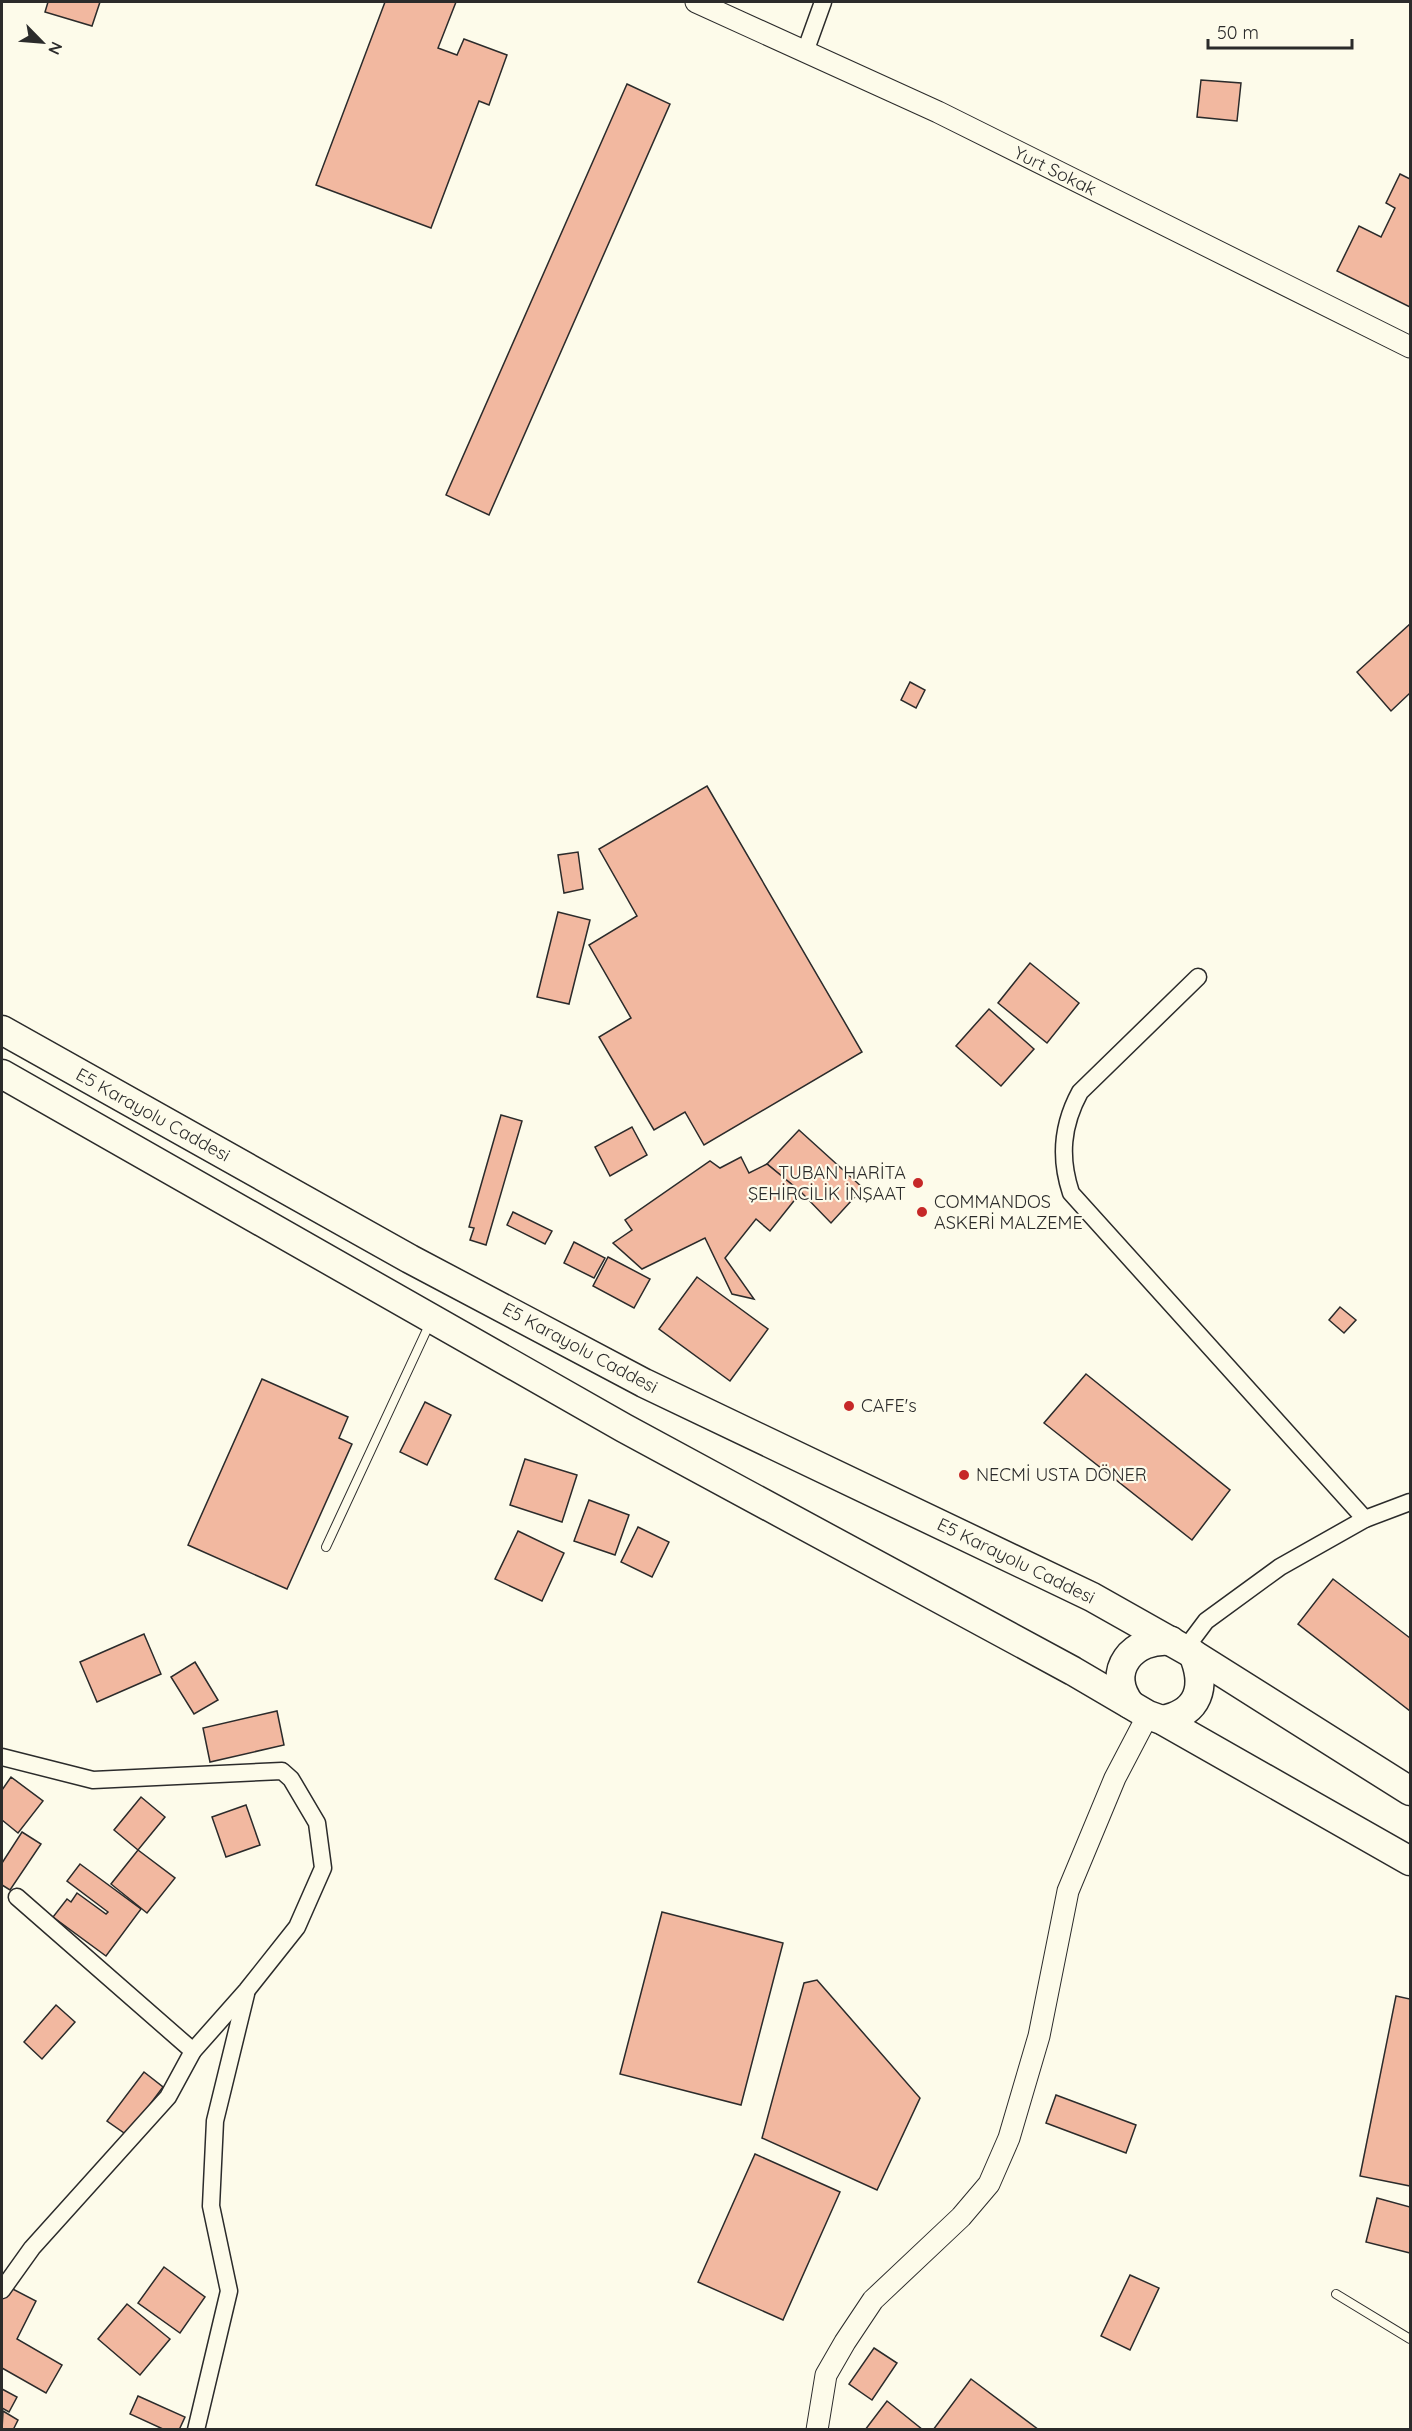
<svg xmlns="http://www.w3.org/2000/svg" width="1412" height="2431" font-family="Quicksand,sans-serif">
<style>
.building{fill:#f2b8a0;stroke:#2b2b2b;stroke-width:1.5}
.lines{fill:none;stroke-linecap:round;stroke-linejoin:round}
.service-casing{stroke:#2b2b2b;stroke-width:10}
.minor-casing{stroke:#2b2b2b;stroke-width:19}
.tertiary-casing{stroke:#2b2b2b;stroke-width:23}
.trunk-casing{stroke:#2b2b2b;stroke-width:31}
.service{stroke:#fdfbea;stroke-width:8}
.minor{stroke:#fdfbea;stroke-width:16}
.tertiary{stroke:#fdfbea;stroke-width:21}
.trunk{stroke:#fdfbea;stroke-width:28}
.poi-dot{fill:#c62828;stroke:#fdfbea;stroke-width:2}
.labels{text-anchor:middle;stroke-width:4.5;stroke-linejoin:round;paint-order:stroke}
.street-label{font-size:18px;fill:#2b2b2b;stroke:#fdfbea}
.poi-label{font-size:18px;fill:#2b2b2b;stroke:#fdfbea;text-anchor:start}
</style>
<rect width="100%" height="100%" fill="#fdfbea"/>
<g class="building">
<polygon points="48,2 100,2 92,26 45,12"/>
<polygon points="385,2 456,2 438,48 457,55 464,39 507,55 489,105 479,101 431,228 316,185"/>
<polygon points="1201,80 1241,83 1237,121 1197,117"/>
<polygon points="627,84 670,104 489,515 446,495"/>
<polygon points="1400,174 1410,179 1410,307 1337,271 1359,226 1381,237 1395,208 1386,203"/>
<polygon points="1410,624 1410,693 1391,711 1357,672"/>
<polygon points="910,682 925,690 916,708 901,700"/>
<polygon points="707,786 862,1052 704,1145 685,1112 654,1130 599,1037 631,1018 589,945 637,916 599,849"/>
<polygon points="578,852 583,889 564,893 558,855"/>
<polygon points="558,912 590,920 569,1004 537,997"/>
<polygon points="1030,963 1079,1003 1047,1043 998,1003"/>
<polygon points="989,1009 1034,1049 1001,1086 956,1046"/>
<polygon points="501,1115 522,1121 486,1245 470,1240 474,1228 469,1227"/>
<polygon points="632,1127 647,1155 610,1176 595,1147"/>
<polygon points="799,1130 863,1188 831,1223 801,1192 767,1164"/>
<polygon points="741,1157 749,1173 767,1164 801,1192 770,1231 756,1219 725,1258 754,1299 732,1294 705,1238 642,1269 613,1243 632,1230 625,1220 710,1161 720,1168"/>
<polygon points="513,1212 552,1231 545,1244 507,1225"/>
<polygon points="574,1242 605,1258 594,1278 564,1263"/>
<polygon points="608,1257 650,1279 634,1308 593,1286"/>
<polygon points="697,1277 768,1329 730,1381 659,1329"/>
<polygon points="1340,1307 1356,1320 1344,1333 1329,1320"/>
<polygon points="1086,1374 1230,1490 1192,1540 1044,1423"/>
<polygon points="262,1379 348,1417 339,1438 352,1444 287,1589 188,1545"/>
<polygon points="425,1402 451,1415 427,1465 400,1452"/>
<polygon points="525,1459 577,1475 562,1522 510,1505"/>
<polygon points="589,1500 629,1515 615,1555 574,1541"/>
<polygon points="638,1527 669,1542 652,1577 621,1562"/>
<polygon points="518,1531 564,1553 542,1601 495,1579"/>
<polygon points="1333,1579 1410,1638 1410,1711 1298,1624"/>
<polygon points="144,1634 161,1674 97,1702 80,1662"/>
<polygon points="195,1662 218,1700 194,1714 171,1677"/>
<polygon points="277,1711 284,1745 210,1762 203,1728"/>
<polygon points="11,1777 43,1801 18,1833 2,1820 2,1790"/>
<polygon points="141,1797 165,1817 138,1850 114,1830"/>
<polygon points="246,1805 260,1845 226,1857 212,1817"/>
<polygon points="22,1832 41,1844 10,1890 2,1885 2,1863"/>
<polygon points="138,1850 175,1878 147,1913 111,1884"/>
<polygon points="80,1864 141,1909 106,1956 53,1917 67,1899 71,1902 77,1893 106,1914 108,1912 67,1881"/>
<polygon points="662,1912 783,1943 741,2105 620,2074"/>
<polygon points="817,1980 920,2098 877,2190 762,2138 804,1983"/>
<polygon points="1396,1996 1410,1999 1410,2186 1360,2176"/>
<polygon points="56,2005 75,2022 42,2059 24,2042"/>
<polygon points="144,2072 163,2087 127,2135 107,2121"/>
<polygon points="1056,2095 1136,2125 1126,2153 1046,2123"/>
<polygon points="755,2154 840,2192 783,2320 698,2282"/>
<polygon points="1377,2198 1410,2207 1410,2253 1366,2242"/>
<polygon points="164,2267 205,2297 180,2333 138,2303"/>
<polygon points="1130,2275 1159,2288 1130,2350 1101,2336"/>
<polygon points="7,2286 36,2301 17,2339 62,2365 46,2393 2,2368 2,2298"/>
<polygon points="127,2304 170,2339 140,2375 98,2339"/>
<polygon points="874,2348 897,2363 872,2400 849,2384"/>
<polygon points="971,2379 1039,2430 933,2430"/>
<polygon points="2,2389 17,2397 9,2412 2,2408"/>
<polygon points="138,2396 185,2417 179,2430 165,2430 130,2414"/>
<polygon points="887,2401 923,2430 865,2430"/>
<polygon points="3,2411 18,2420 13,2430 2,2430"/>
</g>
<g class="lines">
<g class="service-casing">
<g id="service">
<polyline points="326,1547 430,1323"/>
<polyline points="1336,2294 1410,2339"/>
</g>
</g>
<g class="minor-casing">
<g id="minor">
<polyline points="805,52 823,2"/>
<path d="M1198,977L1080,1092C1062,1125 1059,1157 1071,1193L1365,1519"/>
<polyline points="1185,1649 1206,1621 1280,1567 1365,1519 1410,1502"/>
<polyline points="2,1757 93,1780 282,1771 291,1779 317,1823 323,1868 297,1927 247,1990 193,2051 168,2097 32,2248 2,2290"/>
<polyline points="17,1897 193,2051"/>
<polyline points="196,2430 229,2291 211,2206 215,2121 246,1994"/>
</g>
</g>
<g class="tertiary-casing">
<g id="tertiary">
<polyline points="696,2 938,112 1410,347"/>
<polyline points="817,2430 826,2375 845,2342 873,2300 961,2217 989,2184 1009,2138 1039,2036 1068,1891 1115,1778 1148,1715"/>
</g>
</g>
<g class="trunk-casing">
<g id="trunk">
<polyline points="2,1030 410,1259 644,1383 1092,1597 1193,1654 1410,1791"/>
<polyline points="2,1074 624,1428 1073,1671 1148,1715 1162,1720 1410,1861"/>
<path d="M1130,1704C1105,1671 1133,1637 1171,1641"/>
<path d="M1162,1720C1199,1713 1207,1687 1193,1654"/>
</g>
</g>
<use href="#service" class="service"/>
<use href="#minor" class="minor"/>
<use href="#tertiary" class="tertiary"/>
<use href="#trunk" class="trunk"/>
</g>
<g class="poi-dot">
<circle cx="918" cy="1183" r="6"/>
<circle cx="922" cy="1212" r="6"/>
<circle cx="849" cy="1406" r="6"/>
<circle cx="964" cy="1475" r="6"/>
</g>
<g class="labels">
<g class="street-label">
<text transform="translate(1055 171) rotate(26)" y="6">Yurt Sokak</text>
<text transform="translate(153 1115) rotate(29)" y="6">E5 Karayolu Caddesi</text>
<text transform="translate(580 1348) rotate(28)" y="6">E5 Karayolu Caddesi</text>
<text transform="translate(1016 1561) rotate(26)" y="6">E5 Karayolu Caddesi</text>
</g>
<g class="poi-label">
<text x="906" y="1179" text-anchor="end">TUBAN HARİTA<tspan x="906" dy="21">ŞEHİRCİLİK İNŞAAT</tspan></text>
<text x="934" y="1208">COMMANDOS<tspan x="934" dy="21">ASKERİ MALZEME</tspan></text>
<text x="861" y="1412">CAFE's</text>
<text x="976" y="1481">NECMİ USTA DÖNER</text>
</g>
</g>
<rect width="1412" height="2431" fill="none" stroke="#2b2b2b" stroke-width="6"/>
<g transform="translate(42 42) rotate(115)" stroke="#fdfbea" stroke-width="4.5" paint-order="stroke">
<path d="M0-4.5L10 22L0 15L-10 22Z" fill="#2b2b2b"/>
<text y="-9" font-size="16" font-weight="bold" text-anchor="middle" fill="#2b2b2b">N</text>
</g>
<path d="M1208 39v9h144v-9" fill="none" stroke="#2b2b2b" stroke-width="3"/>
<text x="1217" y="39" font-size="18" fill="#2b2b2b" stroke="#fdfbea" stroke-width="4.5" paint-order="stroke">50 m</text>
</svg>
